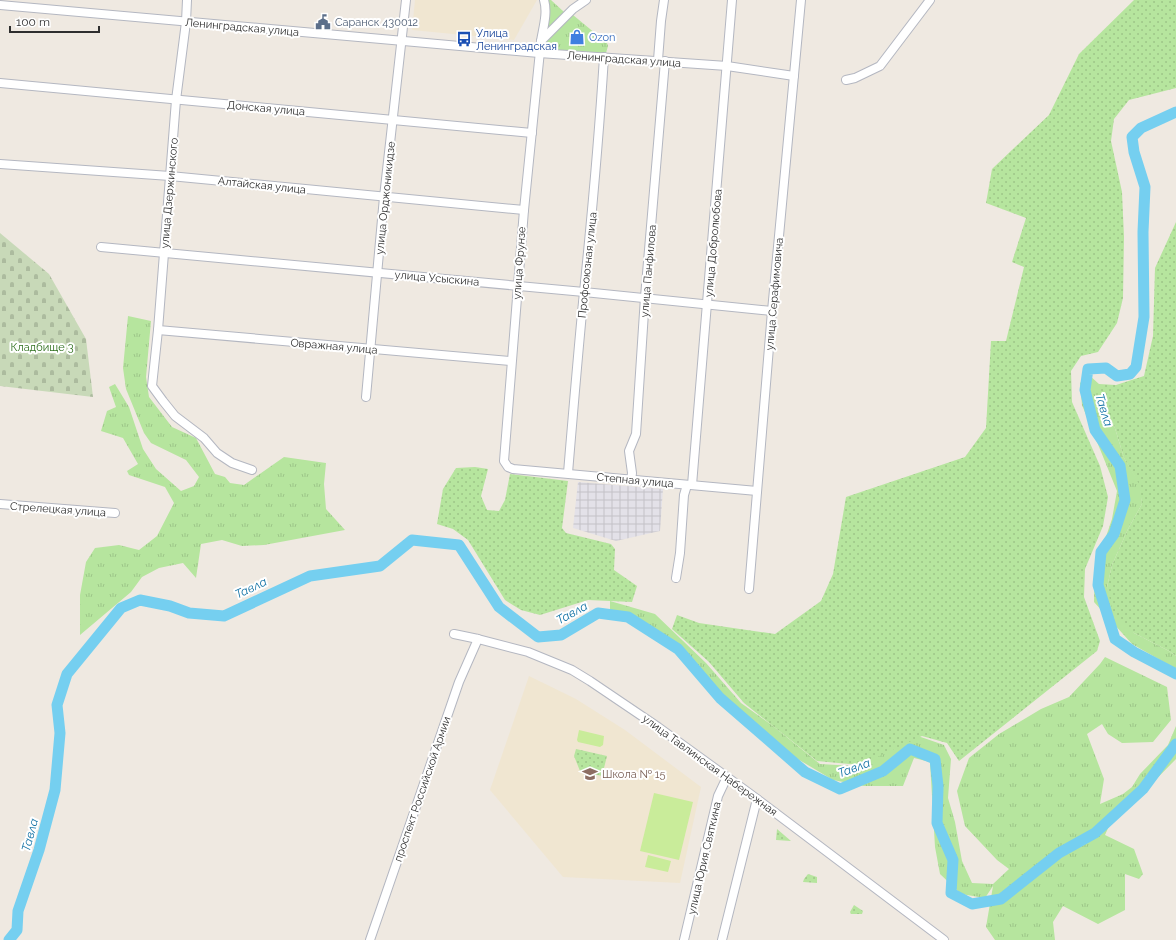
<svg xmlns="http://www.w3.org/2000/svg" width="1176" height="940" font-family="Raleway,sans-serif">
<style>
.industrial{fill:url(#industrial-grid)}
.education{fill:#f0e6d1}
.grass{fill:url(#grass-tufts)}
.cemetery{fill:url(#cemetery-stones)}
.park{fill:url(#park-dots)}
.pitch{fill:#c9ec9a}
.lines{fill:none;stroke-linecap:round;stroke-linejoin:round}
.river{stroke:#75cff0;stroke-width:11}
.minor-casing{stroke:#b4b7c1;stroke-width:10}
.minor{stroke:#fff;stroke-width:8}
.labels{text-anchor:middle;stroke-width:4;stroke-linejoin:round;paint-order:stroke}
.service-label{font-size:11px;fill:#4e5e75;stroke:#fff;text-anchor:start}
.street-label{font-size:11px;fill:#2e2e2e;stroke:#fff}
.transit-label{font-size:11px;fill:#164399;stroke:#fff;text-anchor:start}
.shop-label{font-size:11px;fill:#366cbe;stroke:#fff;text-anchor:start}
.park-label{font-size:11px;fill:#2c6e1b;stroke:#fff}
.education-label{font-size:11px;fill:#785e54;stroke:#fff;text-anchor:start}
.water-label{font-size:12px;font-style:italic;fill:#0d6fa3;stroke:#fff}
</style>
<defs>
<pattern id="industrial-grid" width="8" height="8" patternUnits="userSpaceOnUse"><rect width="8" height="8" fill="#e3e1e8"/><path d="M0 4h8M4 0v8" fill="none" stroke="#c3c1c7"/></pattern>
<pattern id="grass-tufts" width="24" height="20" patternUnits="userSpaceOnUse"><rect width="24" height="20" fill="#b6e59e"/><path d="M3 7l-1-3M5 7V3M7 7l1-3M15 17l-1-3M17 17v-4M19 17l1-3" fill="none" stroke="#9dc588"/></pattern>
<pattern id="cemetery-stones" width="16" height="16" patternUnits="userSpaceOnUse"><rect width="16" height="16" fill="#c8d9b8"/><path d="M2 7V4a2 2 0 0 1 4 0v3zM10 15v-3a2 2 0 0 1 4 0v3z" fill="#acbb9e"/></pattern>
<pattern id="park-dots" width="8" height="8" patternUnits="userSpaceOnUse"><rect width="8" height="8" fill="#b6e59e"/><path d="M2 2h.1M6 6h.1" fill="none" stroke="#9dc588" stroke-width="1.8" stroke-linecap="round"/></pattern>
</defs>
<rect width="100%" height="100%" fill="#efe9e1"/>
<polygon class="industrial" points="578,482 663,489 660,531 616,541 573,528"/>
<g class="education">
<polygon points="415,0 537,0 514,40 412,30"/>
<polygon points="529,676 576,699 625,730 701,787 680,883 563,877 490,790"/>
</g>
<g class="grass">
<polygon points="548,0 551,0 564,12 545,32"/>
<polygon points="573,15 607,43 608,46 606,53 563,52 548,50 544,46 546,39"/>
<polygon points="128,316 151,321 146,377 149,397 172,427 196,438 215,474 225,477 230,483 244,485 284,457 326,463 324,484 326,509 345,530 264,545 242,546 222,540 201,544 196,578 183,563 159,568 142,577 131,592 80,635 80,595 86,562 95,548 119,545 139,550 157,536 174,503 165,487 129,475 127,471 138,464 123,438 101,431 107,411 116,407 109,387 115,384 129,407 143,449 156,469 181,491 194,486 199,477 186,460 151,443 144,433 126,389 123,368"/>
<polygon points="1089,375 1099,384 1099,398 1114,425 1124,458 1140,484 1142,504 1128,529 1112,565 1107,587 1134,633 1169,651 1176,656 1176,671 1169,665 1132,644 1094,602 1095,569 1112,519 1117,491 1082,405 1080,383"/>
<polygon points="610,601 655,614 706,663 741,703 773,726 820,764 855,766 918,736 944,745 951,759 948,798 955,822 962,861 972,883 993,884 1009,869 997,860 965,826 957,791 969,758 999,734 1041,709 1069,697 1100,664 1105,657 1167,687 1171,720 1153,742 1122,743 1108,734 1102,724 1087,734 1104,779 1100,804 1123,794 1132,787 1140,774 1168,745 1176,726 1176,759 1124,812 1117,808 1105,835 1134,849 1143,874 1139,879 1125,874 1125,910 1098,924 1063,906 1053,922 1055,940 995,940 986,927 993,886 985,898 961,894 940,874 935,847 930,762 914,758 903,786 864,786 833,780 796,758 740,722 671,649 652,627 610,619"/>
</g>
<polygon class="cemetery" points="0,233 49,274 86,339 93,397 0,386"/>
<g class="park">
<polygon points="1134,0 1176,0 1176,88 1129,100 1114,119 1111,141 1122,192 1124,237 1123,298 1117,323 1098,352 1081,356 1071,371 1072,402 1100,466 1108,497 1103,526 1085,569 1084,597 1100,641 1097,651 959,761 947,743 922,736 860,765 817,761 744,703 709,662 672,629 677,615 699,623 775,634 821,601 833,574 846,497 965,457 986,428 991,341 1006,341 1024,267 1012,262 1026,218 986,203 992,169 1049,115 1079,54"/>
<polygon points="1176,222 1176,656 1169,651 1134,633 1113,613 1107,587 1112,565 1128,529 1142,504 1139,484 1124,458 1114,425 1099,398 1099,384 1116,385 1144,376 1153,336 1155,268"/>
<polygon points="475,467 488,469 481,496 487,510 499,511 505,500 510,474 568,481 562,528 566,533 611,544 615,549 614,570 637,586 632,602 588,600 540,615 521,610 505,600 468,540 453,529 437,524 443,489 456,468"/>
<polygon points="576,749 607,756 602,776 580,771 574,756"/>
<polygon points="777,829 791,841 776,840"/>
<polygon points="808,874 817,877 817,883 803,882 804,879"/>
<polygon points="854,905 863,911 862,914 851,914 850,912"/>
</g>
<g class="pitch">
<polygon points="579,730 604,736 603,745 600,747 578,742 577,740"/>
<polygon points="654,793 693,802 679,860 640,851"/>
<polygon points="648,855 671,861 668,872 645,867"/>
</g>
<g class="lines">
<g class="river">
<polyline points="1176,112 1141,128 1132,137 1134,152 1145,187 1143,232 1144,317 1136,367 1130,374 1117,376 1106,368 1088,369 1085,390 1095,430 1120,466 1125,500 1114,534 1101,552 1098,585 1115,639 1134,652 1176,674"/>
<polyline points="9,940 17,930 18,911 39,850 55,790 60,733 57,705 67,674 121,608 140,600 170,606 189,613 224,616 310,576 380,566 412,540 459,545 499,607 538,637 561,635 598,613 628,617 678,649 720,698 805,772 840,789 883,771 910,749 935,759 938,786 937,823 953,860 951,893 972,904 1001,899 1059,853 1095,833 1143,789 1176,744"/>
</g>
<g class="minor-casing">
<g id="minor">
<polyline points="187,0 186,22 176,100 158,330 152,386 163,401 175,416 204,438 217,453 232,463 252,470"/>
<path d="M544,0C548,13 543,28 541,41L524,210L504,461L508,467L513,469L757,491"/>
<polyline points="0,5 539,53 727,66 794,76"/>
<polyline points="541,41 573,9 586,0"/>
<polyline points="658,60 661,21 664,0"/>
<polyline points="846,80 855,78 880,66 930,0"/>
<polyline points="0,83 532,133"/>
<polyline points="0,164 170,176 524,210"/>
<polyline points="101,247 584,292 772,311"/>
<polyline points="158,330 511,361"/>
<polyline points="366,397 384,197 406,0"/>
<path d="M568,473C573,413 578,353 584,292C592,214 599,136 604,57"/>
<polyline points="631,481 632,473 629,451 636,434 645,297 665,61"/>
<polyline points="692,485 732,0"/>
<polyline points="0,504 115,513"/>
<polyline points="676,578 680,553 684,495 687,485"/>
<polyline points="749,589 772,311 801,0"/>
<polyline points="454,634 478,639 528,652 572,670 590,681 658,727 749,793 944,940"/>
<polyline points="370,940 459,682 478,639"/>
<polyline points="684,940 718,796 727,777"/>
<polyline points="722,940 757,799"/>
</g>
</g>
<use href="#minor" class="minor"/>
</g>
<defs>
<g id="civic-bare" transform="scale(1.2)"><path d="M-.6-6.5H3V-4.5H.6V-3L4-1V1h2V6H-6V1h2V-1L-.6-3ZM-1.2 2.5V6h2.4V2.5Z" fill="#5c6f8a" stroke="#fff" stroke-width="2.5" paint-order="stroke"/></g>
<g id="shop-bare" transform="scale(1.2)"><path d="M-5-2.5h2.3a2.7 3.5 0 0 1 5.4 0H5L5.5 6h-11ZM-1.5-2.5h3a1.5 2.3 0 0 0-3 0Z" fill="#3f7fe0" stroke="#fff" stroke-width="2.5" paint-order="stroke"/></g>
<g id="bus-bare" transform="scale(1.2)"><path d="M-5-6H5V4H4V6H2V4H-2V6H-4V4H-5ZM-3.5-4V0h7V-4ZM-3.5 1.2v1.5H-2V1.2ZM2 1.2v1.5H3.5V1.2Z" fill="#1a4fb4" stroke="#fff" stroke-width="2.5" paint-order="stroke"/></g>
<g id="school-bare" transform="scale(1.2)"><path d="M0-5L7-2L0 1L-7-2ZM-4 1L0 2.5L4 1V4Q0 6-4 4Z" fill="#8d6e63" stroke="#fff" stroke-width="2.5" paint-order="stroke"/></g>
</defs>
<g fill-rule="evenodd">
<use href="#civic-bare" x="323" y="22"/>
<use href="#shop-bare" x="577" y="37"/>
<use href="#bus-bare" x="464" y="39"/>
<use href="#school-bare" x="590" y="774"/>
</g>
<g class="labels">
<g class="service-label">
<text x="335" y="26">Саранск 430012</text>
</g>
<g class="street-label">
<text transform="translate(242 27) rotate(5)" y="4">Ленинградская улица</text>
<text transform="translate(624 59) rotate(4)" y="4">Ленинградская улица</text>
<text transform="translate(266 108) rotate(5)" y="4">Донская улица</text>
<text transform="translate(262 185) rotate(6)" y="4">Алтайская улица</text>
<text transform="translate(169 193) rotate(-85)" y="4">улица Дзержинского</text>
<text transform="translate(385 198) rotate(-84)" y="4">улица Орджоникидзе</text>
<text transform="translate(713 243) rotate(-85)" y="4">улица Добролюбова</text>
<text transform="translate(519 263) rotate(-86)" y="4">улица Фрунзе</text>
<text transform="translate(587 265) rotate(-84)" y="4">Профсоюзная улица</text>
<text transform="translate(648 271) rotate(-85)" y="4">улица Панфилова</text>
<text transform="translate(437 278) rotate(5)" y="4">улица Усыскина</text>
<text transform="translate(774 294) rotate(-85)" y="4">улица Серафимовича</text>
<text transform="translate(334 346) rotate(5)" y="4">Овражная улица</text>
<text transform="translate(635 480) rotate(5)" y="4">Степная улица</text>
<text transform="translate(58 509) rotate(4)" y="4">Стрелецкая улица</text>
<text transform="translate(710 765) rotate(36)" y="4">улица Тавлинская Набережная</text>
<text transform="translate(422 789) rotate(-71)" y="4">проспект Российской Армии</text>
<text transform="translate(704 858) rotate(-77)" y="4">улица Юрия Святкина</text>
</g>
<g class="transit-label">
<text x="476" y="37">Улица<tspan x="476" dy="13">Ленинградская</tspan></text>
</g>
<g class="shop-label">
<text x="589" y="41">Ozon</text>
</g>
<g class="park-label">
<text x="42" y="351">Кладбище 3</text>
</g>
<g class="education-label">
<text x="602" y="778">Школа № 15</text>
</g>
<g class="water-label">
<text transform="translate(1104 410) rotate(73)" y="4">Тавла</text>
<text transform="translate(251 588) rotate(-25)" y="4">Тавла</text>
<text transform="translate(572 613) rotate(-29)" y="4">Тавла</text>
<text transform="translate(854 768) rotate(-20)" y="4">Тавла</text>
<text transform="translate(30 835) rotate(-75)" y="4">Тавла</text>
</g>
</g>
<path d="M10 26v6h89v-6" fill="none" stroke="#2e2e2e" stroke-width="2"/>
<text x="16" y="26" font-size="12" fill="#2e2e2e" stroke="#ffffff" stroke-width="3" paint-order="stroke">100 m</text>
</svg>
